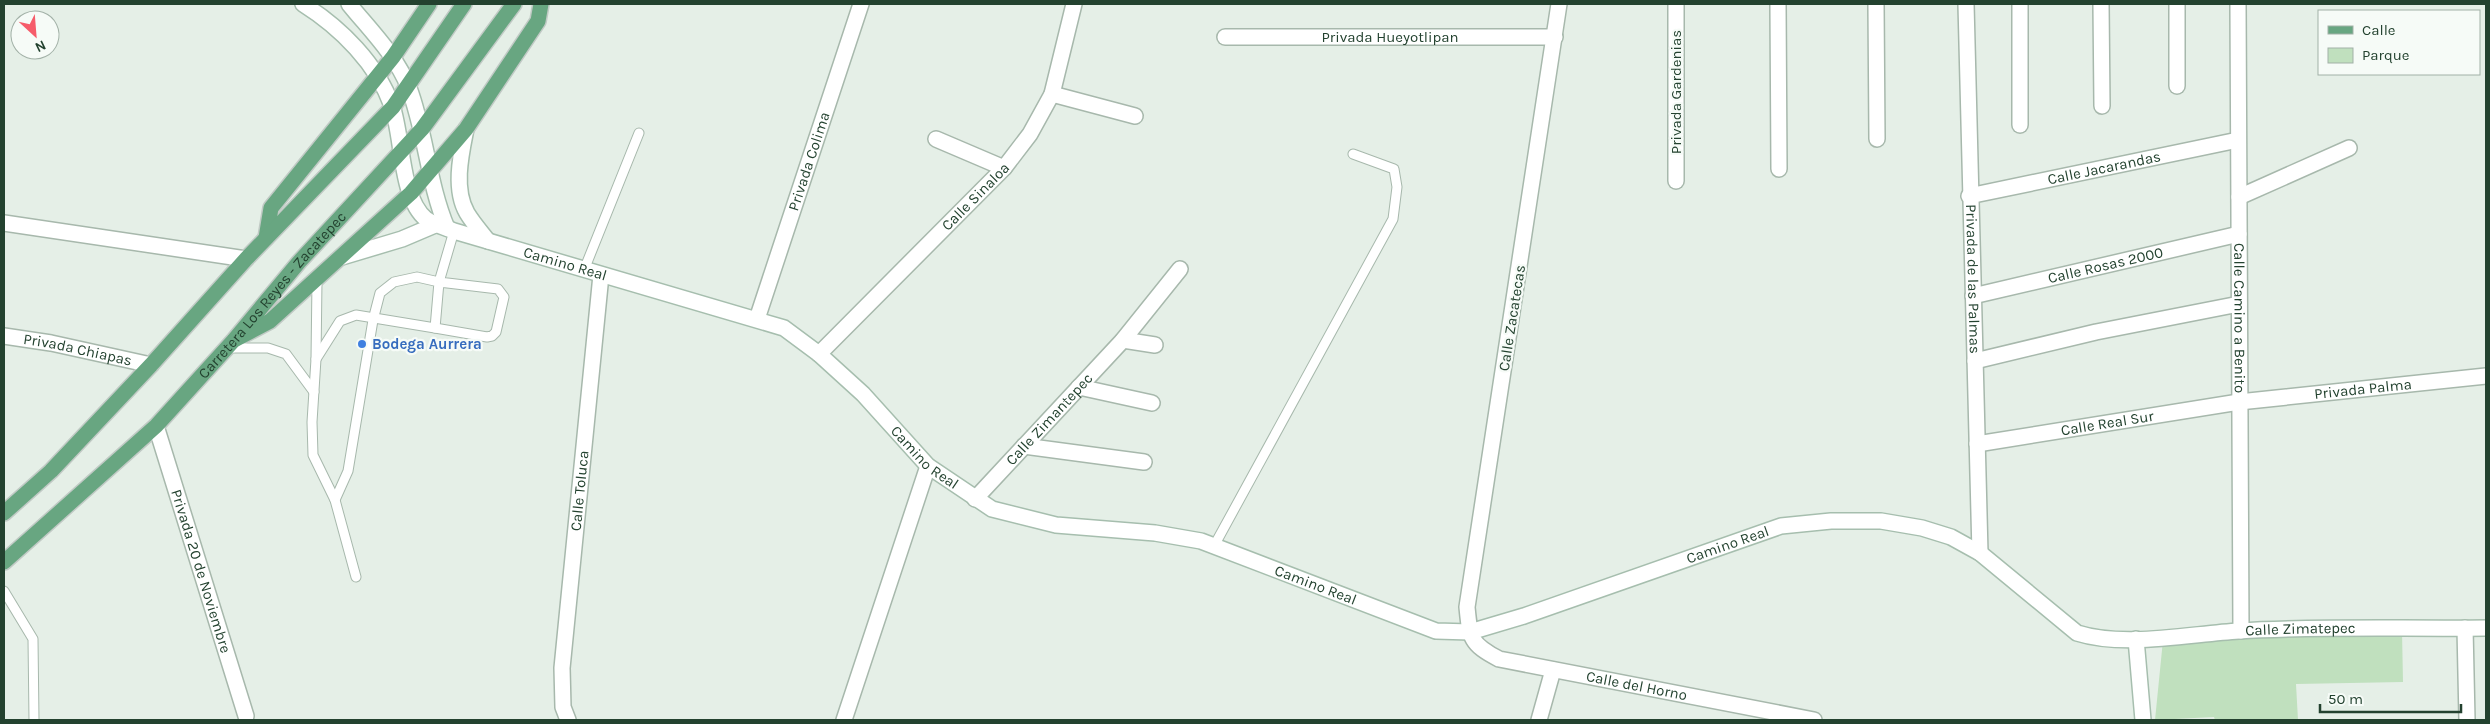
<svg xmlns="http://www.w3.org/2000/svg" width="2490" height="724" font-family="Karla,sans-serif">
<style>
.green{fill:#c0e0be}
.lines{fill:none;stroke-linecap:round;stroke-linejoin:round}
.lane-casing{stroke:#a7b8ac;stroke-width:11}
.street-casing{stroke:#a7b8ac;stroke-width:18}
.secondary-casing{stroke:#a6beae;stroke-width:18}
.primary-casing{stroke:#c1cac5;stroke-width:18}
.lane{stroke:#fff;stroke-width:9}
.street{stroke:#fff;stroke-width:15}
.secondary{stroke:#fff;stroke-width:15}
.primary{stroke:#68a681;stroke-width:15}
.shop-dot{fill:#3f7fe0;stroke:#f6fbf7;stroke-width:2}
.labels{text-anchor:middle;stroke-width:4.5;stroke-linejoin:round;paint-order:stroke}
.street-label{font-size:15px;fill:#23422f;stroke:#f6fbf7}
.shop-label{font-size:15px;font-weight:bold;fill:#366cbe;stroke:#f6fbf7;text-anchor:start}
</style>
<rect width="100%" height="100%" fill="#e5efe7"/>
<polygon class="green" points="2402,631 2403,682 2296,684 2298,720 2215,720 2214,717 2155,720 2163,640"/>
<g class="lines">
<g class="lane-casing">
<g id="lane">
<polyline points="584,270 639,133"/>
<polyline points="317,281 316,359 312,422 313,455 335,500 356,577"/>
<polyline points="227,348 268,348 286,354 314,392"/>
<polyline points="316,359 340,321 356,315 435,328"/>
<polyline points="335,500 348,471 373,320 380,293 394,282 417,277 439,282 498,289 504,297 496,332 492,336 487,337 435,328 439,282 454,231"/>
<polyline points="1214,546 1393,219 1397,187 1394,169 1353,154"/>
<polyline points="4,591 33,639 34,720"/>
</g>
</g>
<g class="street-casing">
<g id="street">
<path id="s1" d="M1559,4L1467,607C1470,638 1470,644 1499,659L1814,720"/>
<polyline points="1778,4 1779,169"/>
<polyline points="1876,4 1877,139"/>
<path id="s2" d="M1966,4L1980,553"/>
<polyline points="2101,4 2102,106"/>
<polyline points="2177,4 2177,86"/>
<path id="s3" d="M2238,4L2241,631"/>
<path id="s4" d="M1225,37H1555"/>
<polyline points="1052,94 1135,116"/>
<polyline points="2020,125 2020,4"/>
<polyline points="936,139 1004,168"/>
<polyline points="1676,181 1676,4"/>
<path id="s5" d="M1969,196L2238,140"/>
<polyline points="2239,197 2349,148"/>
<polyline points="4,223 246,259"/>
<path id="s6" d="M1973,296L2239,234"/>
<path id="s7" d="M757,319L861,4"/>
<path id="s8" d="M4,336L51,343L151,365"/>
<polyline points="1123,340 1155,345"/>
<path id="s9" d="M819,354L1004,168L1030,134L1052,94L1074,4"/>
<polyline points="1975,361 2096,332 2239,304"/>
<polyline points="1079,387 1152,403"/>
<path id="s10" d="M156,426L246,716"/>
<path id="s11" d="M1977,444L2239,402L2486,376"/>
<polyline points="1024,446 1144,462"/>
<path id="s12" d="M975,499L1123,340L1180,269"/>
<polyline points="2465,628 2467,720"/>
<path id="s13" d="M568,720L563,707L562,668L601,275"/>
<polyline points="844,720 928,466"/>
<polyline points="1539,720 1553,670"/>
</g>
</g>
<g class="secondary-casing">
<g id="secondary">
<path id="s14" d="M303,4C341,28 377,64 392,106C403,136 400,198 426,219C435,225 444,227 454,231L784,328L819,354L863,394L928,466L992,509L1056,525L1155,533L1201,541L1436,631L1470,632L1524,616L1781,526L1831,521H1881L1922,528L1951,537L1980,553L2077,633C2125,648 2189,634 2239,631C2321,626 2404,629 2486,628"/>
<path d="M349,4C370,30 396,55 409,88C426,133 428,183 447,228"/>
<path d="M466,129C461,154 453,189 467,213C473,223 481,232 488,241"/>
<polyline points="342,257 402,239 435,225"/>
<polyline points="2136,639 2143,720"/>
</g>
</g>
<g class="primary-casing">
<g id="primary">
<polyline points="266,238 271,208 393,57 429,4"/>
<polyline points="236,339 270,321 411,193 466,129 538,21 541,4"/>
<polyline points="4,513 51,471 151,365 246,259 393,107 464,4"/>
<path id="s15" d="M4,562L156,426L234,340L299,262L422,129L514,4"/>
</g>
</g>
<use href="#lane" class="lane"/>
<use href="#street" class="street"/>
<use href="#secondary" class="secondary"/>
<use href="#primary" class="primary"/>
</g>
<circle class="shop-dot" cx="362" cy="344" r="5"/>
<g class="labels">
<g class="street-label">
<text dy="5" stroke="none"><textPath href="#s4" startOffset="165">Privada Hueyotlipan</textPath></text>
<text transform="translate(1676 92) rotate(-90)" y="5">Privada Gardenias</text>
<text dy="5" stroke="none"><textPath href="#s7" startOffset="166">Privada Colima</textPath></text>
<text dy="5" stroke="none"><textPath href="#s5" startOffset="138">Calle Jacarandas</textPath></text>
<text dy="5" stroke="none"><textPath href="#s9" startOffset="222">Calle Sinaloa</textPath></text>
<text dy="5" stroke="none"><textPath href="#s14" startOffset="404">Camino Real</textPath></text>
<text dy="5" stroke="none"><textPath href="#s6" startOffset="136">Calle Rosas 2000</textPath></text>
<text dy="5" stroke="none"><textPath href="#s2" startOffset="275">Privada de las Palmas</textPath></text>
<text dy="5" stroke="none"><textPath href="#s15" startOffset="379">Carretera Los Reyes - Zacatepec</textPath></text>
<text dy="5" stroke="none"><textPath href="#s3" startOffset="314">Calle Camino a Benito</textPath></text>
<text transform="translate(1512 318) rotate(-81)" y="5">Calle Zacatecas</text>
<text dy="5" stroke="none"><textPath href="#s8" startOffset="75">Privada Chiapas</textPath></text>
<text dy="5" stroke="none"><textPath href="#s11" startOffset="390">Privada Palma</textPath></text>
<text dy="5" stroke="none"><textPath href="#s12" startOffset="109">Calle Zimantepec</textPath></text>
<text dy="5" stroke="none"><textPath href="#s11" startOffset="132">Calle Real Sur</textPath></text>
<text dy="5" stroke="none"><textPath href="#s14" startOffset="824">Camino Real</textPath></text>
<text dy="5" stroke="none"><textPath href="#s13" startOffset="231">Calle Toluca</textPath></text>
<text dy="5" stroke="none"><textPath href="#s14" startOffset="1679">Camino Real</textPath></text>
<text dy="5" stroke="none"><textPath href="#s10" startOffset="152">Privada 20 de Noviembre</textPath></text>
<text dy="5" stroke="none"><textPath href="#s14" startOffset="1244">Camino Real</textPath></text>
<text dy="5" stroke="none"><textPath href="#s14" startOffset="2291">Calle Zimatepec</textPath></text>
<text dy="5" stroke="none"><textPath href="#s1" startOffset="816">Calle del Horno</textPath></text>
</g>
<g class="shop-label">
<text x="372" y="349">Bodega Aurrera</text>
</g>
</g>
<rect width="2490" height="724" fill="none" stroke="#23422f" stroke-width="10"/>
<rect x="2318" y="10" width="162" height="65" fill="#f6fbf7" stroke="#a2b1a7"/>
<rect x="2328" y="26" width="25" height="8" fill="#68a681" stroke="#a2b1a7"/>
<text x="2362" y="35" font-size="15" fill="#23422f">Calle</text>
<rect x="2328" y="48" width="25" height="15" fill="#c0e0be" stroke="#a2b1a7"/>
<text x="2362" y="60" font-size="15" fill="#23422f">Parque</text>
<g transform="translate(35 35) rotate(154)"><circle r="24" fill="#f6fbf7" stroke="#a2b1a7"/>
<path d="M0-4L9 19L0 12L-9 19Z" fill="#f65c6a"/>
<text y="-8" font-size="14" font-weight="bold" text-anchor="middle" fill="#23422f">N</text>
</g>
<path d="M2320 704v8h141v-8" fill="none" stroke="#23422f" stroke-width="2.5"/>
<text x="2328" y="704" font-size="15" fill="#23422f" stroke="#f6fbf7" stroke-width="4" paint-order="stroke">50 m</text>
</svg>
